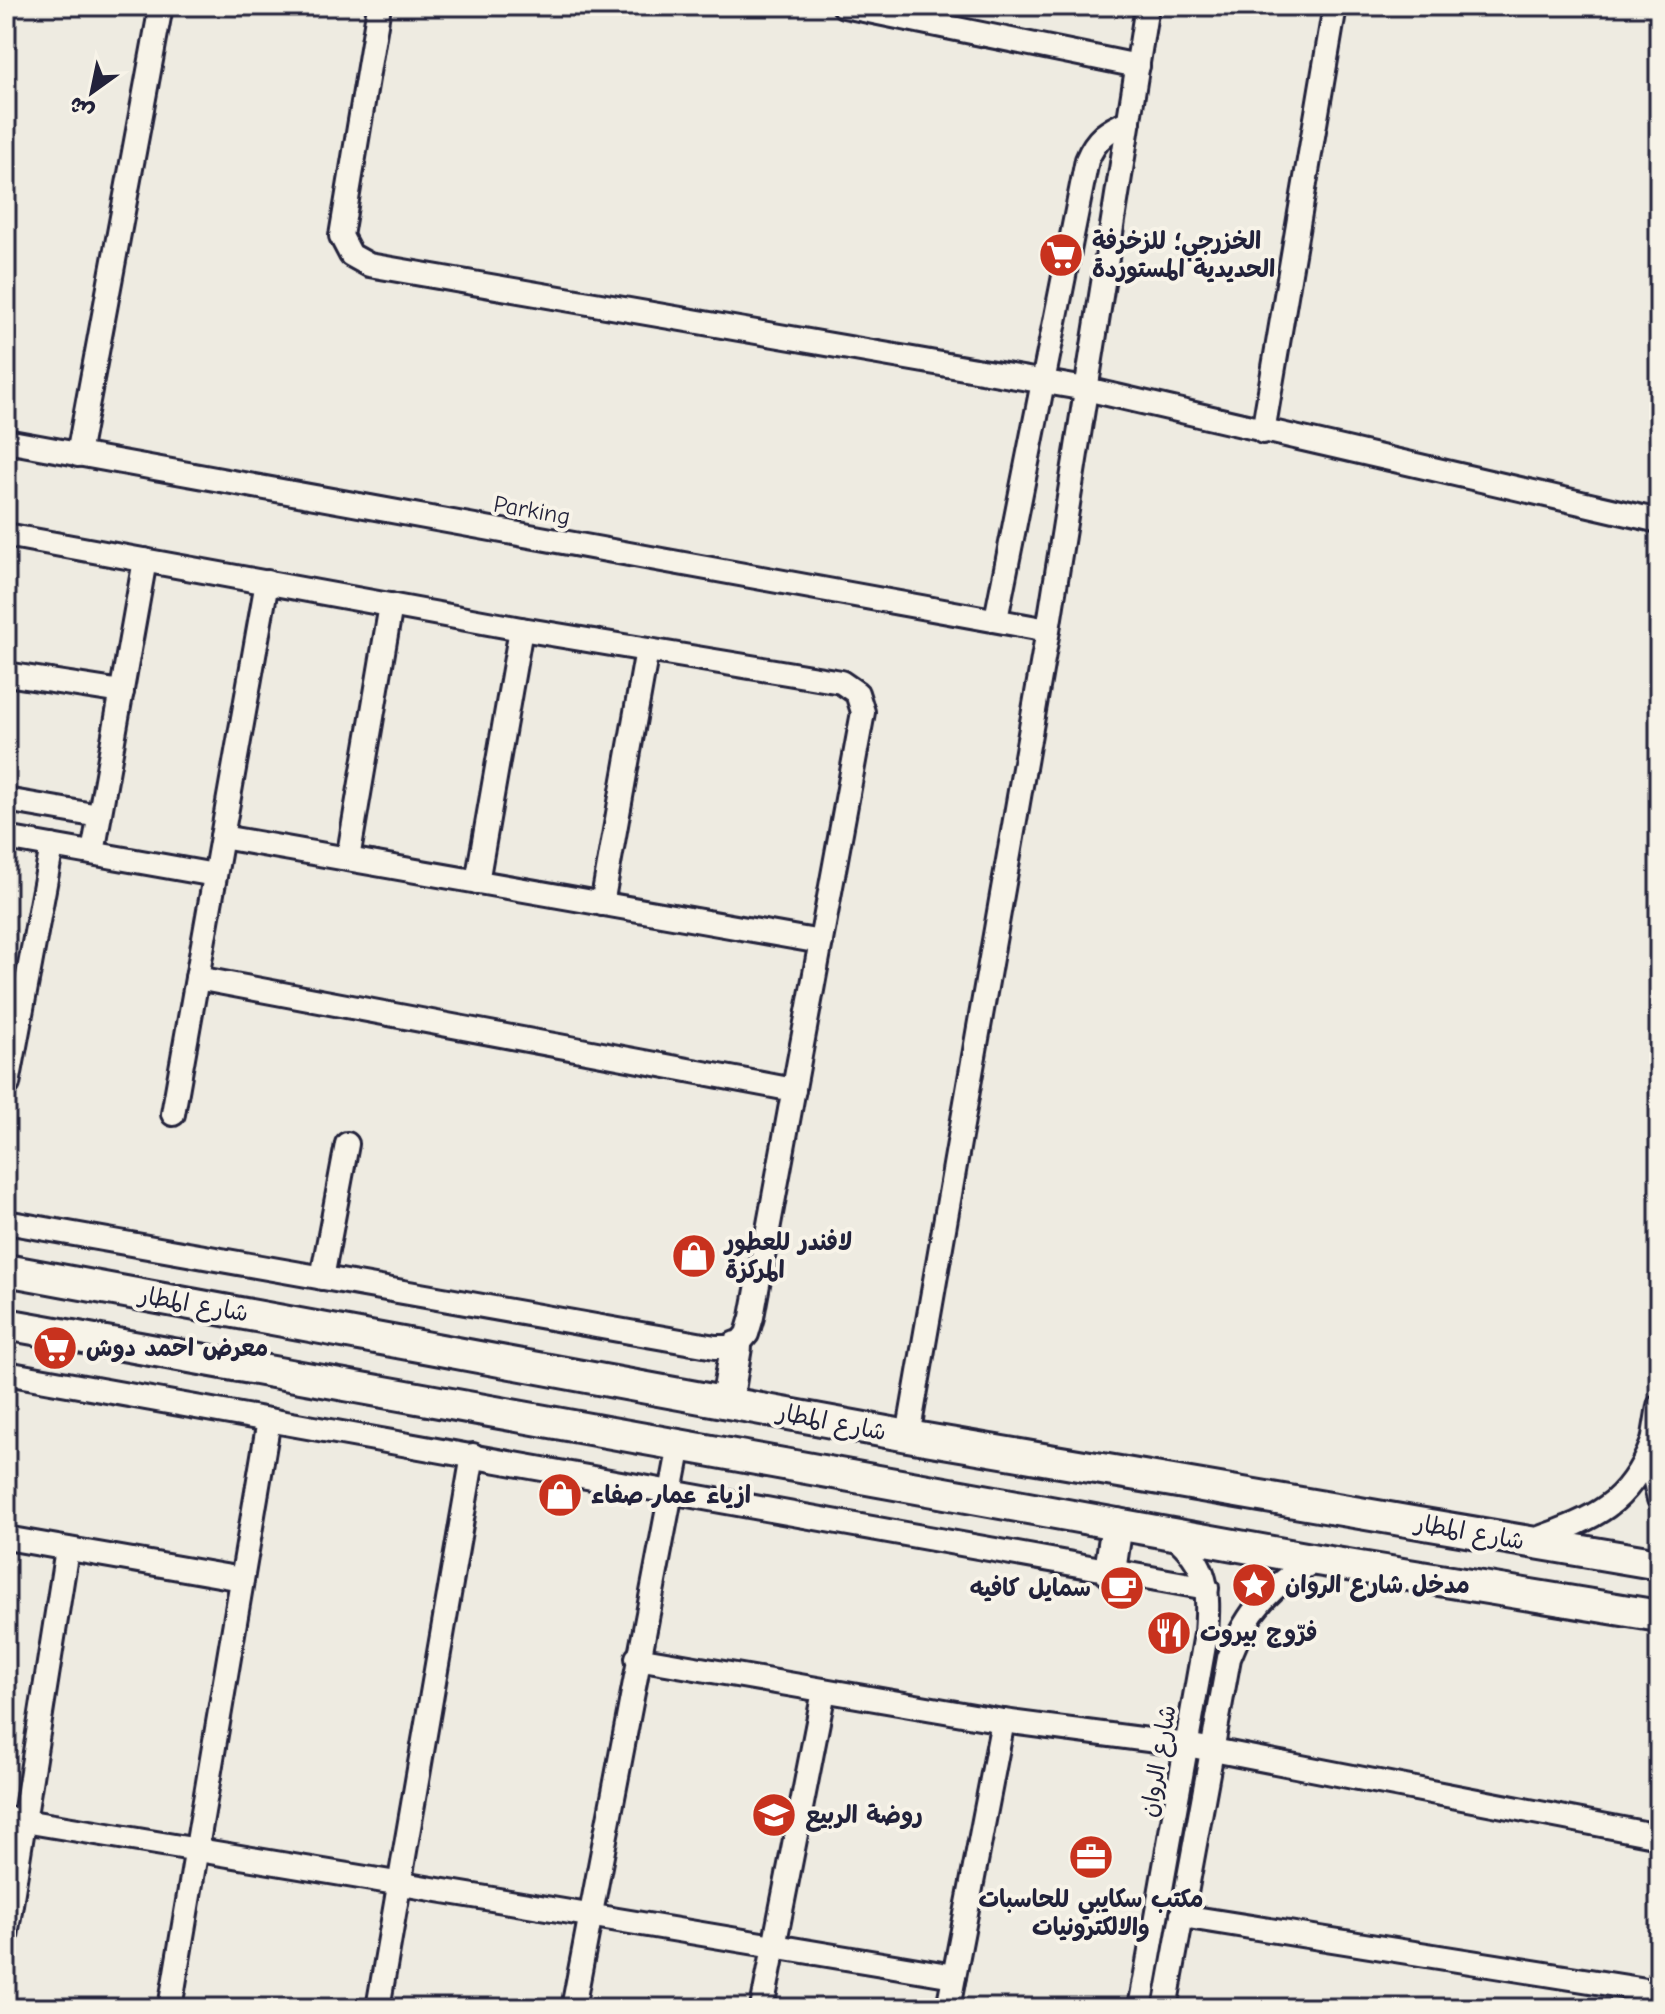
<svg xmlns="http://www.w3.org/2000/svg" width="1665" height="2014" font-family="'Comic Neue','Playpen Sans Arabic',sans-serif">
<style>
.lines{fill:none;stroke-linecap:round;stroke-linejoin:round}
.minor-casing{stroke:#22223b;stroke-width:28}
.major-casing{stroke:#22223b;stroke-width:36}
.minor{stroke:#f7f3e8;stroke-width:22}
.major{stroke:#f7f3e8;stroke-width:30}
.labels{text-anchor:middle;stroke-width:8;stroke-linejoin:round;paint-order:stroke}
.poi-label{font-size:24px;font-weight:bold;fill:#22223b;stroke:#f7f3e8;text-anchor:start}
.street-label{font-size:24px;fill:#22223b;stroke:#f7f3e8}
</style>
<rect width="100%" height="100%" fill="#eeebe1"/>
<filter id="ink" filterUnits="userSpaceOnUse"><feTurbulence type="fractalNoise" baseFrequency=".0125" numOctaves="2"/><feDisplacementMap in="SourceGraphic" scale="16" xChannelSelector="R" yChannelSelector="G"/><feConvolveMatrix kernelMatrix="1 2 1 2 8 2 1 2 1" color-interpolation-filters="sRGB"/></filter>
<g filter="url(#ink)">
<g class="lines">
<g class="minor-casing">
<g id="minor">
<polyline points="379,6 341,236 351,255 369,265 1086,389 1659,521"/>
<polyline points="844,6 1138,66"/>
<polyline points="1263,432 1335,6"/>
<polyline points="6,441 1048,630"/>
<polyline points="78,455 161,6"/>
<polyline points="6,535 521,629 841,682 857,693 863,712 752,1317 747,1334 736,1347 715,1347 6,1222"/>
<path d="M996,619L1087,160C1096,138 1108,130 1129,121"/>
<polyline points="6,674 122,692"/>
<polyline points="6,800 99,816"/>
<polyline points="222,837 821,942"/>
<polyline points="6,838 215,875"/>
<polyline points="93,853 145,560"/>
<polyline points="348,859 391,605"/>
<polyline points="477,882 521,629"/>
<polyline points="602,904 647,650"/>
<polyline points="197,978 794,1090"/>
<polyline points="8,1084 52,846"/>
<polyline points="173,1114 267,582"/>
<polyline points="322,1278 347,1144"/>
<polyline points="6,1373 1207,1588"/>
<polyline points="1659,1406 1650,1460 1659,1499"/>
<polyline points="908,1436 1048,630 1147,6"/>
<polyline points="6,1538 242,1579"/>
<path d="M1531,1541C1591,1519 1627,1508 1652,1444"/>
<polyline points="637,1658 1003,1721 1187,1745 1659,1836"/>
<polyline points="6,1818 954,1976"/>
<polyline points="1182,1916 1659,1992"/>
<polyline points="6,1936 67,1549"/>
<polyline points="170,2008 269,1420"/>
<polyline points="378,2008 473,1455"/>
<polyline points="573,2008 680,1445"/>
<polyline points="762,2008 824,1691"/>
<polyline points="948,2008 1003,1721"/>
<path d="M1140,2008L1206,1634C1209,1590 1209,1565 1173,1535"/>
<path d="M1165,2008L1229,1658C1247,1611 1272,1583 1317,1560"/>
</g>
</g>
<g class="major-casing">
<g id="major">
<polyline points="6,1270 908,1436 1659,1564"/>
<polyline points="6,1324 1317,1560 1659,1616"/>
<polyline points="727,1402 736,1347"/>
<polyline points="1110,1571 1117,1524"/>
</g>
</g>
<use href="#minor" class="minor"/>
<use href="#major" class="major"/>
</g>
</g>
<defs>
<g id="supermarket-disc" transform="scale(2.3)"><circle r="9.5" fill="#c8321e" stroke="#f7f3e8"/><path d="M-6-5.5h2.5l.6 2H6L4.5 2H-2.5L-4.4-4H-6ZM-1.5 3.2a1.3 1.3 0 1 0 .1 0ZM3 3.2a1.3 1.3 0 1 0 .1 0Z" fill="#fff"/></g>
<g id="shop-disc" transform="scale(2.3)"><circle r="9.5" fill="#c8321e" stroke="#f7f3e8"/><path d="M-5-2.5h2.3a2.7 3.5 0 0 1 5.4 0H5L5.5 6h-11ZM-1.5-2.5h3a1.5 2.3 0 0 0-3 0Z" fill="#fff"/></g>
<g id="sight-disc" transform="scale(2.3)"><circle r="9.5" fill="#c8321e" stroke="#f7f3e8"/><path d="M0-6L1.8-2.2L6-1.7L2.9 1.2L3.7 5.4L0 3.3L-3.7 5.4L-2.9 1.2L-6-1.7L-1.8-2.2Z" fill="#fff"/></g>
<g id="cafe-disc" transform="scale(2.3)"><circle r="9.5" fill="#c8321e" stroke="#f7f3e8"/><path d="M-5.5-4.5H6V0H3Q3 3.5 0 3.5H-2.5Q-5.5 3.5-5.5 0ZM3-3.2v2h1.7v-2ZM-6 4.5H4V6H-6Z" fill="#fff"/></g>
<g id="restaurant-disc" transform="scale(2.3)"><circle r="9.5" fill="#c8321e" stroke="#f7f3e8"/><path d="M-5-6h1v4h1v-4h1v4h1v-4h1v5L-1.5 .5V6h-2V.5L-5-1ZM5-6V6H3V1.5H1.5Q1.5-4 5-6Z" fill="#fff"/></g>
<g id="school-disc" transform="scale(2.3)"><circle r="9.5" fill="#c8321e" stroke="#f7f3e8"/><path d="M0-5L7-2L0 1L-7-2ZM-4 1L0 2.5L4 1V4Q0 6-4 4Z" fill="#fff"/></g>
<g id="office-disc" transform="scale(2.3)"><circle r="9.5" fill="#c8321e" stroke="#f7f3e8"/><path d="M-6-3h4V-5.5h4V-3h4V5H-6ZM-1-4.5V-3h2v-1.5ZM-6 0V1H6V0Z" fill="#fff"/></g>
</defs>
<g fill-rule="evenodd">
<use href="#supermarket-disc" x="1061" y="255"/>
<use href="#shop-disc" x="694" y="1256"/>
<use href="#supermarket-disc" x="55" y="1348"/>
<use href="#shop-disc" x="560" y="1495"/>
<use href="#sight-disc" x="1254" y="1585"/>
<use href="#cafe-disc" x="1122" y="1588"/>
<use href="#restaurant-disc" x="1169" y="1633"/>
<use href="#school-disc" x="774" y="1815"/>
<use href="#office-disc" x="1091" y="1857"/>
</g>
<g class="labels">
<g class="poi-label">
<text x="1092" y="249">الخزرجي؛ للزخرفة<tspan x="1092" dy="28">الحديدية المستوردة</tspan></text>
<text x="725" y="1250">لافندر للعطور<tspan x="725" dy="28">المركزة</tspan></text>
<text x="86" y="1356">معرض احمد دوش</text>
<text x="591" y="1503">ازياء عمار صفاء</text>
<text x="1285" y="1593">مدخل شارع الروان</text>
<text x="1091" y="1596" text-anchor="end">سمايل كافيه</text>
<text x="1200" y="1641">فرّوج بيروت</text>
<text x="805" y="1823">روضة الربيع</text>
<text x="1091" y="1907" text-anchor="middle">مكتب سكايبي للحاسبات<tspan x="1091" dy="28">والالكترونيات</tspan></text>
</g>
<g class="street-label">
<text transform="translate(532 510) rotate(10)" y="8">Parking</text>
<text transform="translate(194 1304) rotate(10)" y="8">شارع المطار</text>
<text transform="translate(832 1422) rotate(11)" y="8">شارع المطار</text>
<text transform="translate(1470 1532) rotate(10)" y="8">شارع المطار</text>
<text transform="translate(1158 1761) rotate(-80)" y="8">شارع الروان</text>
</g>
</g>
<rect width="1665" height="2014" fill="none" stroke="#f7f3e8" stroke-width="32"/>
<rect x="16" y="16" width="1633" height="1982" fill="none" stroke="#22223b" stroke-width="3" filter="url(#ink)"/>
<g transform="translate(92 92) rotate(213)" stroke="#f7f3e8" stroke-width="6" paint-order="stroke">
<path d="M0-6L14 30L0 20L-14 30Z" fill="#22223b"/>
<text y="-12" font-size="22" font-weight="bold" text-anchor="middle" fill="#22223b">ش</text>
</g>
</svg>
